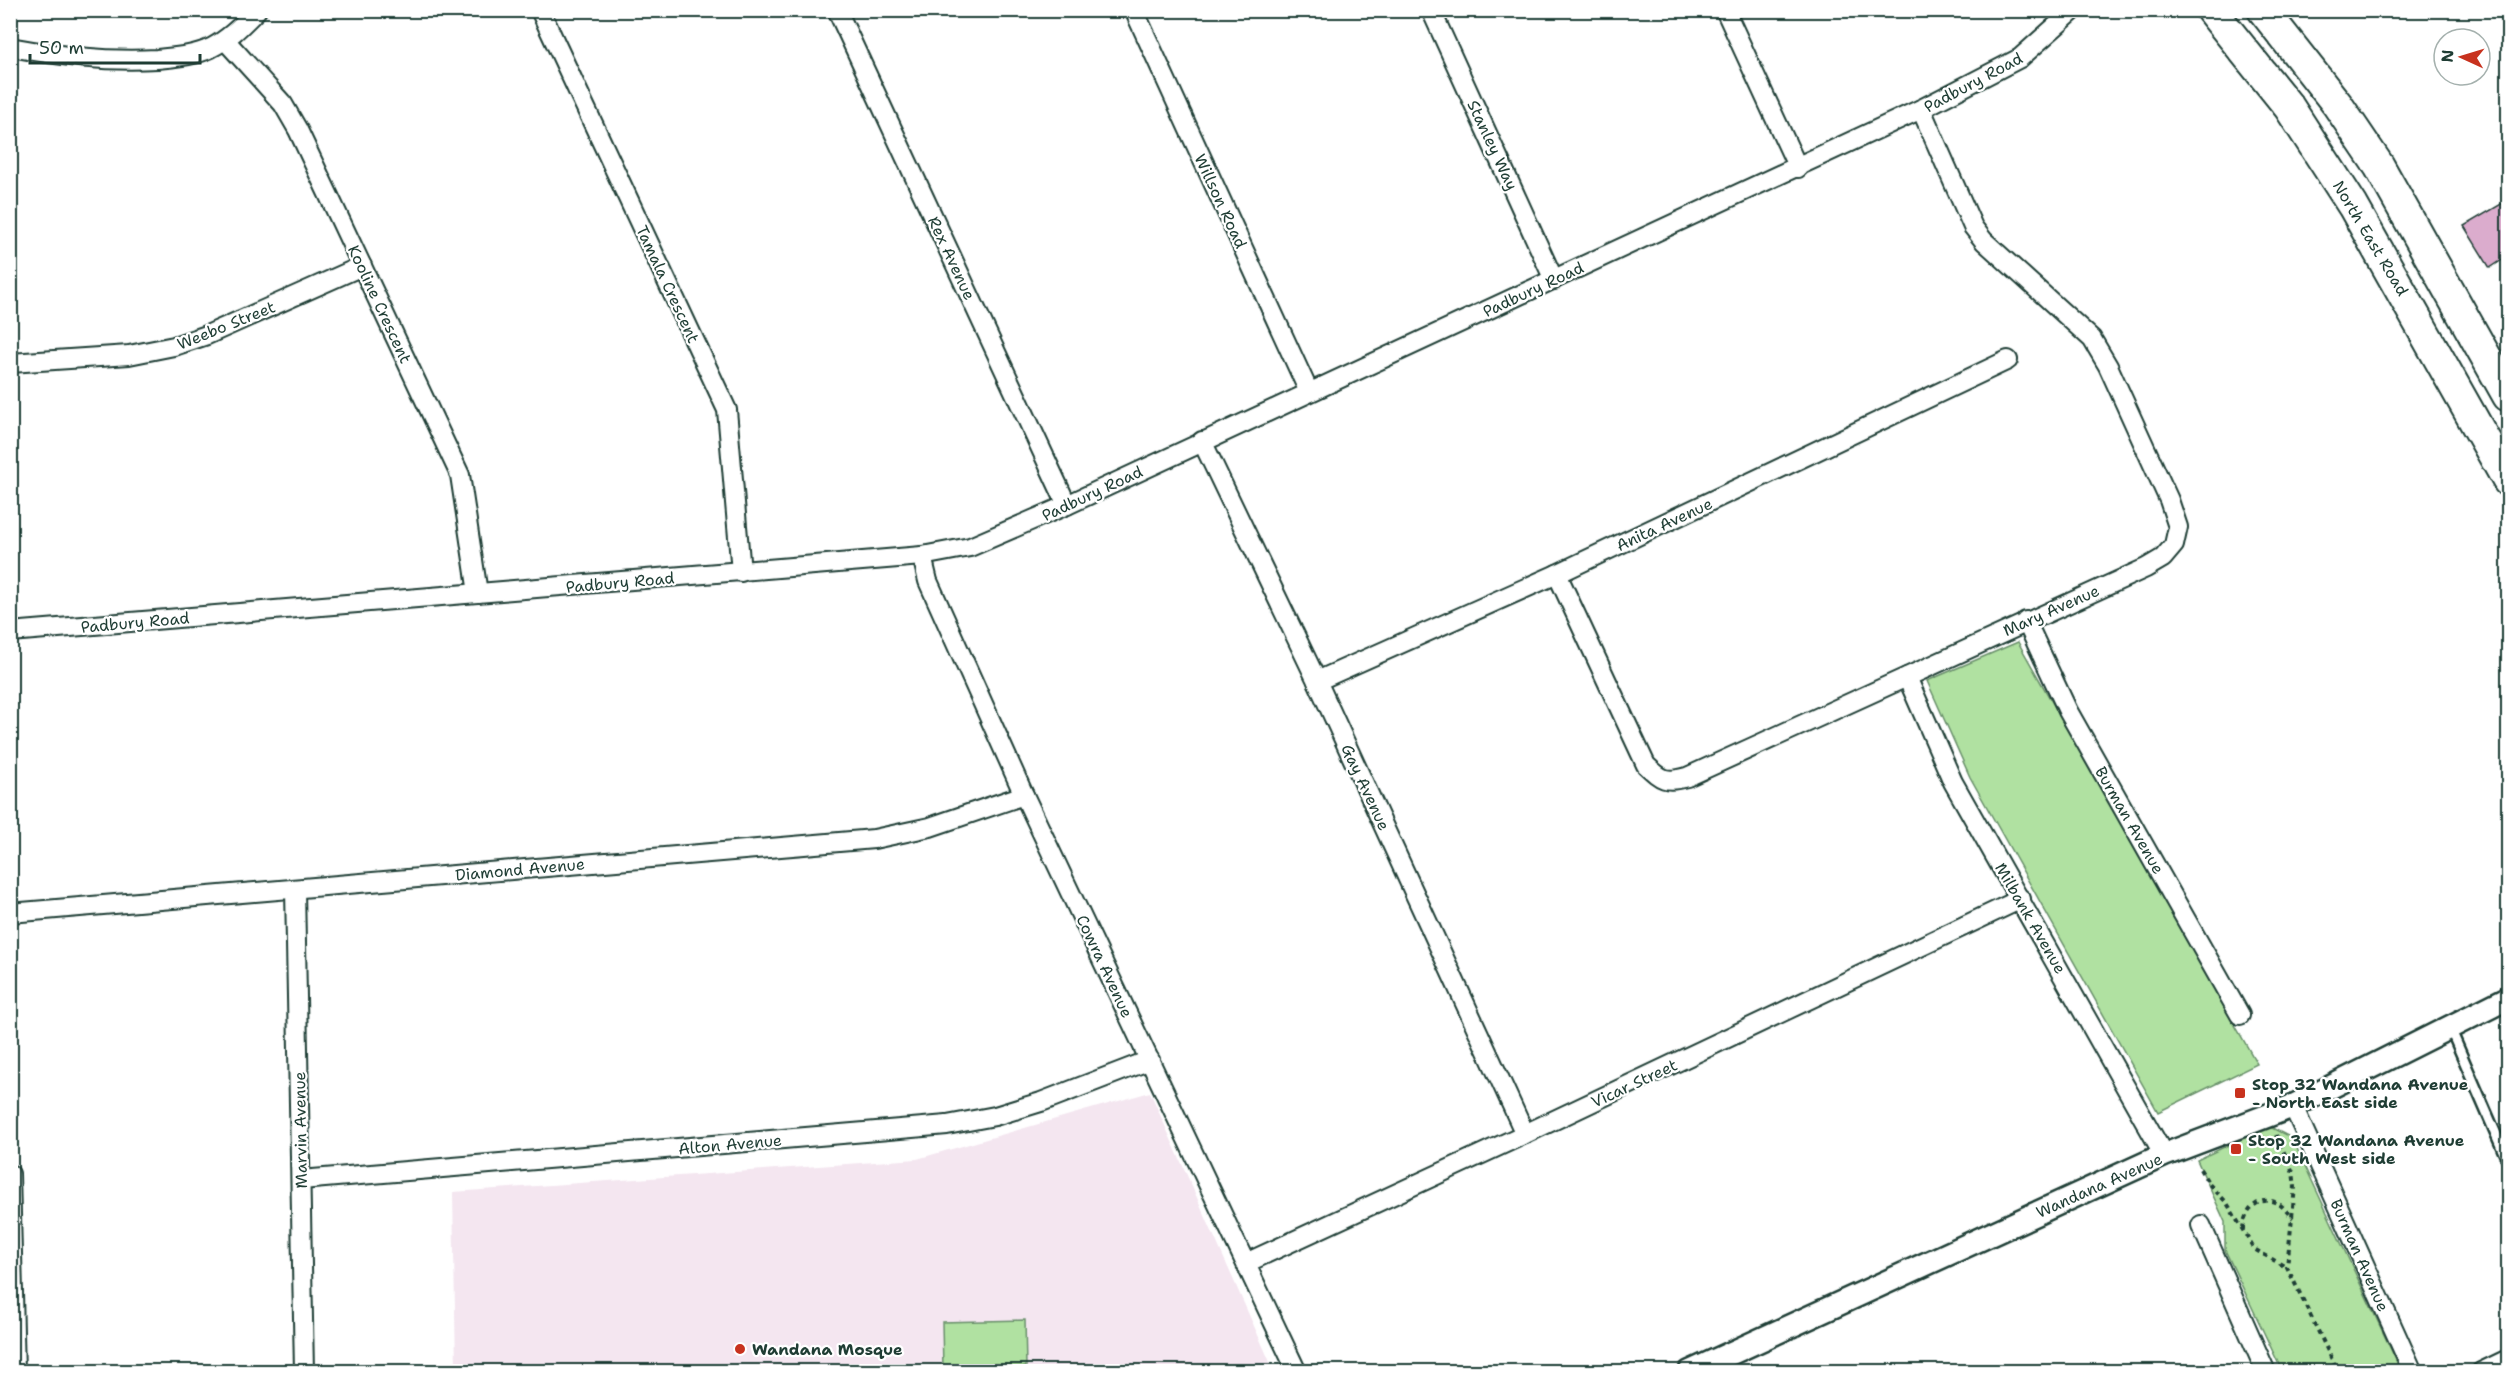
<svg xmlns="http://www.w3.org/2000/svg" width="2519" height="1382" font-family="'Shantell Sans',sans-serif">
<style>
.built{fill:#f4e6f0}
.green{fill:#b0e1a1;stroke:#688f6a;stroke-width:1.5}
.building{fill:#dbaccd;stroke:#1f3d34;stroke-width:1.5}
.lines{fill:none;stroke-linecap:round;stroke-linejoin:round}
.service-casing{stroke:#1f3d34;stroke-width:14}
.minor-casing{stroke:#1f3d34;stroke-width:22}
.tertiary-casing{stroke:#1f3d34;stroke-width:27}
.trunk-casing{stroke:#1f3d34;stroke-width:34}
.path{stroke:#1f3d34;stroke-width:4;stroke-dasharray:4.5 4.5;stroke-linecap:butt}
.service{stroke:#fff;stroke-width:9}
.minor{stroke:#fff;stroke-width:18}
.tertiary{stroke:#fff;stroke-width:22}
.trunk{stroke:#fff;stroke-width:30}
.poi-dot{fill:#c8321e;stroke:#fff;stroke-width:2}
.labels{text-anchor:middle;stroke-width:4.5;stroke-linejoin:round;paint-order:stroke}
.street-label{font-size:16px;fill:#1f3d34;stroke:#fff}
.poi-label{font-size:16px;font-weight:bold;fill:#1f3d34;stroke:#fff;text-anchor:start}
</style>
<rect width="100%" height="100%" fill="#fff"/>
<filter id="ink" filterUnits="userSpaceOnUse"><feTurbulence type="fractalNoise" baseFrequency=".0167" numOctaves="2"/><feDisplacementMap in="SourceGraphic" scale="12" xChannelSelector="R" yChannelSelector="G"/><feConvolveMatrix kernelMatrix="1 2 1 2 8 2 1 2 1" color-interpolation-filters="sRGB"/></filter>
<g filter="url(#ink)">
<polygon class="built" points="1150,1092 1274,1371 456,1371 453,1192 917,1159"/>
<g class="green">
<polygon points="2018,642 2257,1064 2158,1112 1970,777 1927,681"/>
<polygon points="2268,1126 2292,1138 2401,1371 2282,1371 2225,1250 2225,1222 2197,1160"/>
<polygon points="1025,1320 1026,1367 943,1369 942,1322"/>
</g>
<polygon class="building" points="2508,200 2508,256 2490,268 2464,226"/>
<g class="lines">
<g class="service-casing">
<polyline id="service" points="2450,1028 2508,1162"/>
</g>
<g class="minor-casing">
<g id="minor">
<polyline points="540,10 727,410 741,572"/>
<polyline points="837,10 1067,505"/>
<polyline points="1134,10 1309,392"/>
<polyline points="1431,10 1554,280"/>
<polyline points="1725,10 1798,168"/>
<polyline points="225,40 283,104 298,130 460,475 478,593"/>
<path d="M10,47C60,56 106,62 157,59C175,57 194,56 211,48C229,39 243,24 257,10"/>
<polyline points="10,363 129,355 174,346 207,335 362,266"/>
<polyline points="1202,441 1317,681 1525,1134"/>
<polyline points="922,556 928,581 1024,795 1297,1372"/>
<path d="M1557,574L1646,765C1662,780 1666,783 1687,777L2146,568L2163,558L2174,545L2178,527L2169,500L2108,366L2092,339L1984,241L1973,227L1921,109"/>
<polyline points="2026,621 2068,711 2240,1015"/>
<polyline points="10,632 922,556 970,547 1067,505 1921,109 2020,58 2074,10"/>
<polyline points="1907,677 1953,782 2164,1155"/>
<polyline points="1317,681 1557,574 2008,360"/>
<polyline points="295,889 304,1372"/>
<polyline points="10,913 874,839 930,827 1024,795"/>
<polyline points="2293,1106 2413,1372"/>
<polyline points="10,1174 15,1372"/>
<polyline points="301,1180 947,1125 995,1116 1041,1102 1150,1060"/>
<polyline points="2201,1225 2266,1372"/>
<polyline points="1246,1263 1525,1134 2021,899"/>
<polyline points="2481,1372 2508,1359"/>
</g>
</g>
<g class="tertiary-casing">
<polyline id="tertiary" points="1690,1372 2164,1155 2293,1106 2508,998"/>
</g>
<g class="trunk-casing">
<g id="trunk">
<polyline points="2211,10 2289,107 2353,206 2508,481"/>
<polyline points="2263,10 2337,104 2379,166 2508,396"/>
</g>
</g>
<g class="path">
<polyline points="2276,1135 2293,1172 2295,1187 2287,1267 2338,1372"/>
<polyline points="2200,1169 2209,1184 2227,1203 2254,1249 2286,1267"/>
<path d="M2243,1229C2244,1211 2259,1193 2279,1204C2284,1207 2288,1214 2293,1218"/>
</g>
<use href="#service" class="service"/>
<use href="#minor" class="minor"/>
<use href="#tertiary" class="tertiary"/>
<use href="#trunk" class="trunk"/>
</g>
</g>
<g class="poi-dot">
<rect x="2234" y="1087" width="12" height="12" rx="3"/>
<rect x="2230" y="1143" width="12" height="12" rx="3"/>
<circle cx="740" cy="1349" r="6"/>
</g>
<g class="labels">
<g class="street-label">
<text transform="translate(1973 82) rotate(-28)" y="6">Padbury Road</text>
<text transform="translate(1493 145) rotate(65)" y="6">Stanley Way</text>
<text transform="translate(1221 201) rotate(65)" y="6">Willson Road</text>
<text transform="translate(2371 238) rotate(59)" y="6">North East Road</text>
<text transform="translate(952 258) rotate(65)" y="6">Rex Avenue</text>
<text transform="translate(668 284) rotate(65)" y="6">Tamala Crescent</text>
<text transform="translate(1533 289) rotate(-25)" y="6">Padbury Road</text>
<text transform="translate(380 304) rotate(65)" y="6">Kooline Crescent</text>
<text transform="translate(226 325) rotate(-22)" y="6">Weebo Street</text>
<text transform="translate(1092 493) rotate(-25)" y="6">Padbury Road</text>
<text transform="translate(1664 524) rotate(-25)" y="6">Anita Avenue</text>
<text transform="translate(620 582) rotate(-5)" y="6">Padbury Road</text>
<text transform="translate(2051 610) rotate(-24)" y="6">Mary Avenue</text>
<text transform="translate(135 622) rotate(-5)" y="6">Padbury Road</text>
<text transform="translate(1366 787) rotate(65)" y="6">Gay Avenue</text>
<text transform="translate(2130 820) rotate(60)" y="6">Burman Avenue</text>
<text transform="translate(520 869) rotate(-5)" y="6">Diamond Avenue</text>
<text transform="translate(2031 918) rotate(60)" y="6">Milbank Avenue</text>
<text transform="translate(1105 966) rotate(65)" y="6">Cowra Avenue</text>
<text transform="translate(1634 1083) rotate(-25)" y="6">Vicar Street</text>
<text transform="translate(300 1130) rotate(-91)" y="6">Marvin Avenue</text>
<text transform="translate(730 1144) rotate(-5)" y="6">Alton Avenue</text>
<text transform="translate(2099 1185) rotate(-24)" y="6">Wandana Avenue</text>
<text transform="translate(2360 1255) rotate(66)" y="6">Burman Avenue</text>
</g>
<g class="poi-label">
<text x="2252" y="1090">Stop 32 Wandana Avenue<tspan x="2252" dy="18">- North East side</tspan></text>
<text x="2248" y="1146">Stop 32 Wandana Avenue<tspan x="2248" dy="18">- South West side</tspan></text>
<text x="752" y="1355">Wandana Mosque</text>
</g>
</g>
<rect width="2519" height="1382" fill="none" stroke="#fff" stroke-width="36"/>
<rect x="18" y="18" width="2483" height="1346" fill="none" stroke="#1f3d34" stroke-width="2" filter="url(#ink)"/>
<g transform="translate(2462 57) rotate(274)"><circle r="28" fill="#ffffff" stroke="#a5b1ae" stroke-width="1.5"/>
<path d="M0-4.5L10 22L0 15L-10 22Z" fill="#c8321e"/>
<text y="-9" font-size="16" font-weight="bold" text-anchor="middle" fill="#1f3d34">N</text>
</g>
<path d="M30 54v9h170v-9" fill="none" stroke="#1f3d34" stroke-width="3"/>
<text x="39" y="54" font-size="18" fill="#1f3d34" stroke="#ffffff" stroke-width="4.5" paint-order="stroke">50 m</text>
</svg>
